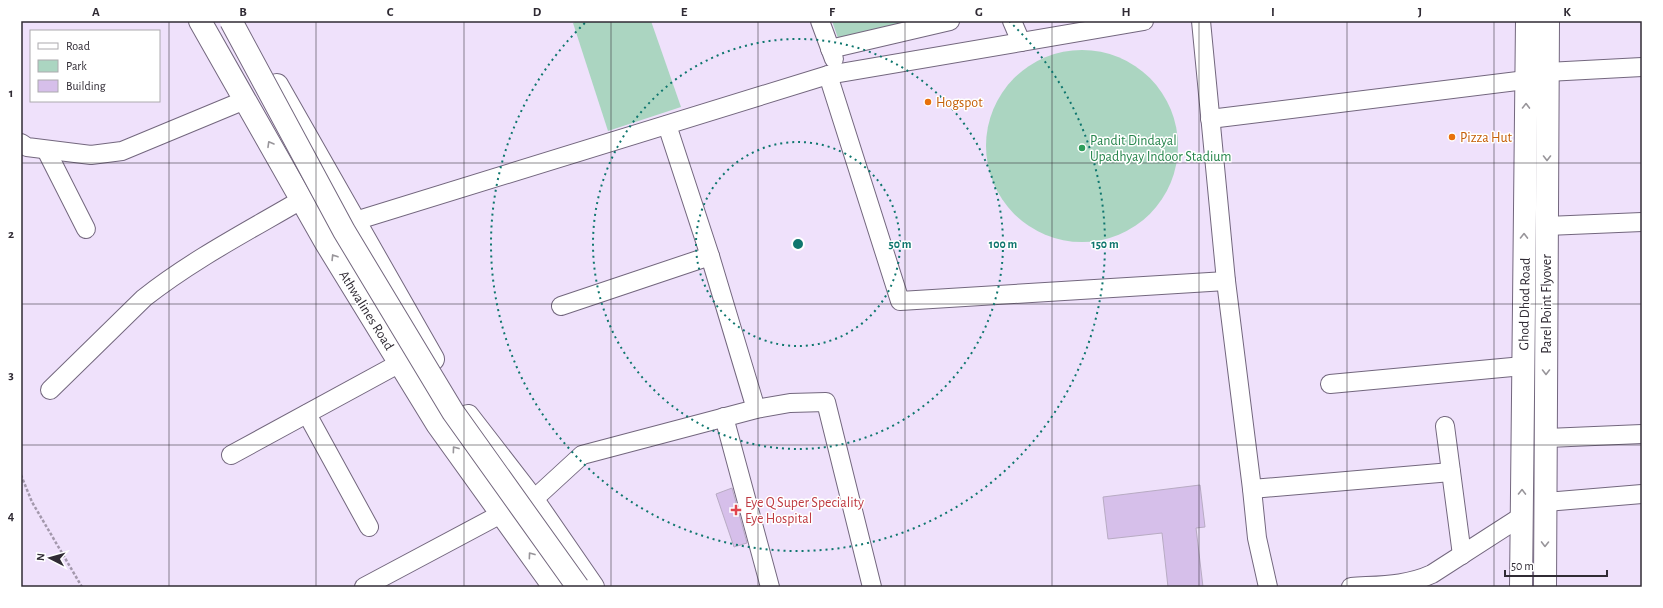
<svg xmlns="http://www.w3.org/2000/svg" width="1663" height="608" font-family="'Alegreya Sans',sans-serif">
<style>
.green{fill:#abd5c1}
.building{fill:#d6bfea;stroke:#b8abc3}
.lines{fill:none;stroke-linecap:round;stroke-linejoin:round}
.minor-casing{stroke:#73677e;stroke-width:20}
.major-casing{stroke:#73677e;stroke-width:24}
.path{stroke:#a398ac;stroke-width:2.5;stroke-dasharray:3 2;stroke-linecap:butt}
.minor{stroke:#fff;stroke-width:18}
.major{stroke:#fff;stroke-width:22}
.major-bridge-casing{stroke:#73677e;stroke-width:24;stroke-linecap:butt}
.major-bridge{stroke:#fff;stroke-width:22}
.oneway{stroke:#98959a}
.grid{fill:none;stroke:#302b34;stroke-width:1;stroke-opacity:0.55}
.ring{fill:none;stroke:#0f766e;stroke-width:2;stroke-dasharray:2 4}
.food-dot{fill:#e8710a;stroke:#fff;stroke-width:1.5}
.leisure-dot{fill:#2e9e5b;stroke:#fff;stroke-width:1.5}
.health-dot{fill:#e0444e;stroke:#fff;stroke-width:1.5}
.labels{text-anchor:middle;stroke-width:3;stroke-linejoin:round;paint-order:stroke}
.food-label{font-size:14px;fill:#c56008;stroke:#fff;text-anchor:start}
.leisure-label{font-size:14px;fill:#27864d;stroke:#fff;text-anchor:start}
.street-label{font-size:14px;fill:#302b34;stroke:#fff}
.health-label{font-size:14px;fill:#be3a42;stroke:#fff;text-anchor:start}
.centre{fill:#0f766e;stroke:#fff;stroke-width:2}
.ring-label{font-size:12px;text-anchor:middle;font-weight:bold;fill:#0f766e;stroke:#fff;stroke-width:3;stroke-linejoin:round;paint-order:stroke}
.neatline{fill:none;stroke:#302b34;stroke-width:1.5}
.grid-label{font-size:13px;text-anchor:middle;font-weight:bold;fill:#302b34}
</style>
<rect width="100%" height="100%" fill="#efe1fb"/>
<g class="green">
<polygon points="577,21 651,21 681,107 608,131 573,23"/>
<polygon points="832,21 918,21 839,41"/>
<circle cx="1082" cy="146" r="96"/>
</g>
<g class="building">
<polygon points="1200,485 1205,527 1196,528 1203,587 1168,587 1162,533 1108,539 1103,497"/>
<polygon points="732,488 747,543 734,547 716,494"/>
</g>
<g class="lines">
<g class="minor-casing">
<g id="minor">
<polyline points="820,21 834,59"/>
<polyline points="1012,21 1021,42"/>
<polyline points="1201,21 1226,281 1252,489 1257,538 1268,587"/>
<polyline points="830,49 950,21"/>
<polyline points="828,75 900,301 1226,281"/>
<polyline points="1210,119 1526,80 1547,72 1642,67"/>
<polyline points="667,125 710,256 756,409"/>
<polyline points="21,143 27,147 91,155 122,151 245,100"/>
<polyline points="46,150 86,229"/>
<polyline points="342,225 828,75 1144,21"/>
<polyline points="1547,226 1642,222"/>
<polyline points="561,306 710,256"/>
<polyline points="1330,384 1523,366"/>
<path d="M50,390L144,298C192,260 248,231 301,200"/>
<polyline points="307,414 369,527"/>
<polyline points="724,417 770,587"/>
<polyline points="1445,426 1462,555"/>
<polyline points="1547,438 1642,434"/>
<polyline points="231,455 400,363"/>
<polyline points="1252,489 1451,472"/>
<polyline points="533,500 582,455 756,409 790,403 826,402 872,587"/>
<polyline points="1546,502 1642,494"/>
<polyline points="364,587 501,514"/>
<path d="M1351,587C1379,585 1406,586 1432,574L1522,516"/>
</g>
</g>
<g class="major-casing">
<g id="major">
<polyline points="200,21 326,243 437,424 554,587"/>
<polyline points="277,85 433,359"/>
<polyline points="468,416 533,500 593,587"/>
<polyline points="1521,587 1527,21"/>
<polyline points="1545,587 1548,21"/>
</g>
</g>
<polyline class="path" points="21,475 32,502 82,587"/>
<use href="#minor" class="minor"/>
<use href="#major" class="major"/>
<g class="major-bridge-casing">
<polyline id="major-bridge" points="231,21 344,231 453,412 578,587"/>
</g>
<use href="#major-bridge" class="major-bridge"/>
</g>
<defs><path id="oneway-chevron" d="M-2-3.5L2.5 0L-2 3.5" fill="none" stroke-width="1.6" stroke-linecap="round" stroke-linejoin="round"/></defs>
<g class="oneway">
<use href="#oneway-chevron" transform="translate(1526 106) rotate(-89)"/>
<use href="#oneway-chevron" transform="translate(270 144) rotate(-120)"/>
<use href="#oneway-chevron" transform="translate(1547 158) rotate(90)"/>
<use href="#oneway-chevron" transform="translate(1524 236) rotate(-89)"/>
<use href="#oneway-chevron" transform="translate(334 257) rotate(-122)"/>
<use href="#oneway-chevron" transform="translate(1546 372) rotate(90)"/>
<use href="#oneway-chevron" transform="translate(455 449) rotate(-126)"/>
<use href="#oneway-chevron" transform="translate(1522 492) rotate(-89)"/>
<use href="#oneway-chevron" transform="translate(1545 544) rotate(91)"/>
<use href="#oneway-chevron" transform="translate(531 555) rotate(-126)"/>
</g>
<path class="grid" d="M169,21V587M316,21V587M464,21V587M611,21V587M758,21V587M905,21V587M1052,21V587M1199,21V587M1347,21V587M1494,21V587M21,163H1642M21,304H1642M21,445H1642"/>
<g class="ring">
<circle cx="798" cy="244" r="102"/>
<circle cx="798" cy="244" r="205"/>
<path d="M1009 21A307 307 0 1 1 587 21"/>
</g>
<g class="food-dot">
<circle cx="928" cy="102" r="4"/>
<circle cx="1452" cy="137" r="4"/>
</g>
<circle class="leisure-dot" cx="1082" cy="148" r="4"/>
<path class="health-dot" d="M734 504h4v4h4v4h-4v4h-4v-4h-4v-4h4z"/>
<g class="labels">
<g class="food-label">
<text x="936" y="107">Hogspot</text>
<text x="1460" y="142">Pizza Hut</text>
</g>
<g class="leisure-label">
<text x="1090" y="145">Pandit Dindayal<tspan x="1090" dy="16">Upadhyay Indoor Stadium</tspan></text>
</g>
<g class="street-label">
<text transform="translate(1524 304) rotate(-89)" y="5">Ghod Dhod Road</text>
<text transform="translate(1546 304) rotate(-90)" y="5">Parel Point Flyover</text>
<text transform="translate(367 310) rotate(58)" y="5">Athwalines Road</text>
</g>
<g class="health-label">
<text x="745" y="507">Eye Q Super Speciality<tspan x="745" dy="16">Eye Hospital</tspan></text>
</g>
</g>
<circle cx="798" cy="244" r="6" class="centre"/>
<g class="ring-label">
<text x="900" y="248">50 m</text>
<text x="1003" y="248">100 m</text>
<text x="1105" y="248">150 m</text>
</g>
<rect width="1663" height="608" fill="none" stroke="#ffffff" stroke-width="44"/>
<rect x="30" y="30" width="130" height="72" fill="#ffffff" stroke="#acaaae"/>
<rect x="38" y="43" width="20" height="6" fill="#ffffff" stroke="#acaaae"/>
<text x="66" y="50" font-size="12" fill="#302b34">Road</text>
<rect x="38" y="60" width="20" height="12" fill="#abd5c1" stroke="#acaaae"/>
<text x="66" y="70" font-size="12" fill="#302b34">Park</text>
<rect x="38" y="80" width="20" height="12" fill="#d6bfea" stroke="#acaaae"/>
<text x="66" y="90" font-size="12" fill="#302b34">Building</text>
<g transform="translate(50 558) rotate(276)" stroke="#ffffff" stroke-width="3" paint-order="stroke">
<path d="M0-3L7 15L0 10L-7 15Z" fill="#302b34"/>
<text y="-6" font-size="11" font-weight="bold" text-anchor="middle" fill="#302b34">N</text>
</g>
<path d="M1505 570v6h102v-6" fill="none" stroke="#302b34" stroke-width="2"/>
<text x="1511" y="570" font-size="12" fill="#302b34" stroke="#ffffff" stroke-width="3" paint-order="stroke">50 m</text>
<rect x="22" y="22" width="1619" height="564" class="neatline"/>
<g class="grid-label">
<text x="96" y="16">A</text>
<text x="243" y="16">B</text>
<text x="390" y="16">C</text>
<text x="537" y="16">D</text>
<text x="684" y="16">E</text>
<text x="832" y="16">F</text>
<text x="979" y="16">G</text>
<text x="1126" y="16">H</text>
<text x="1273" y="16">I</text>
<text x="1420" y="16">J</text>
<text x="1567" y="16">K</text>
<text x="11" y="97">1</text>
<text x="11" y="238">2</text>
<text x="11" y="379">3</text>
<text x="11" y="520">4</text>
</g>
</svg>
